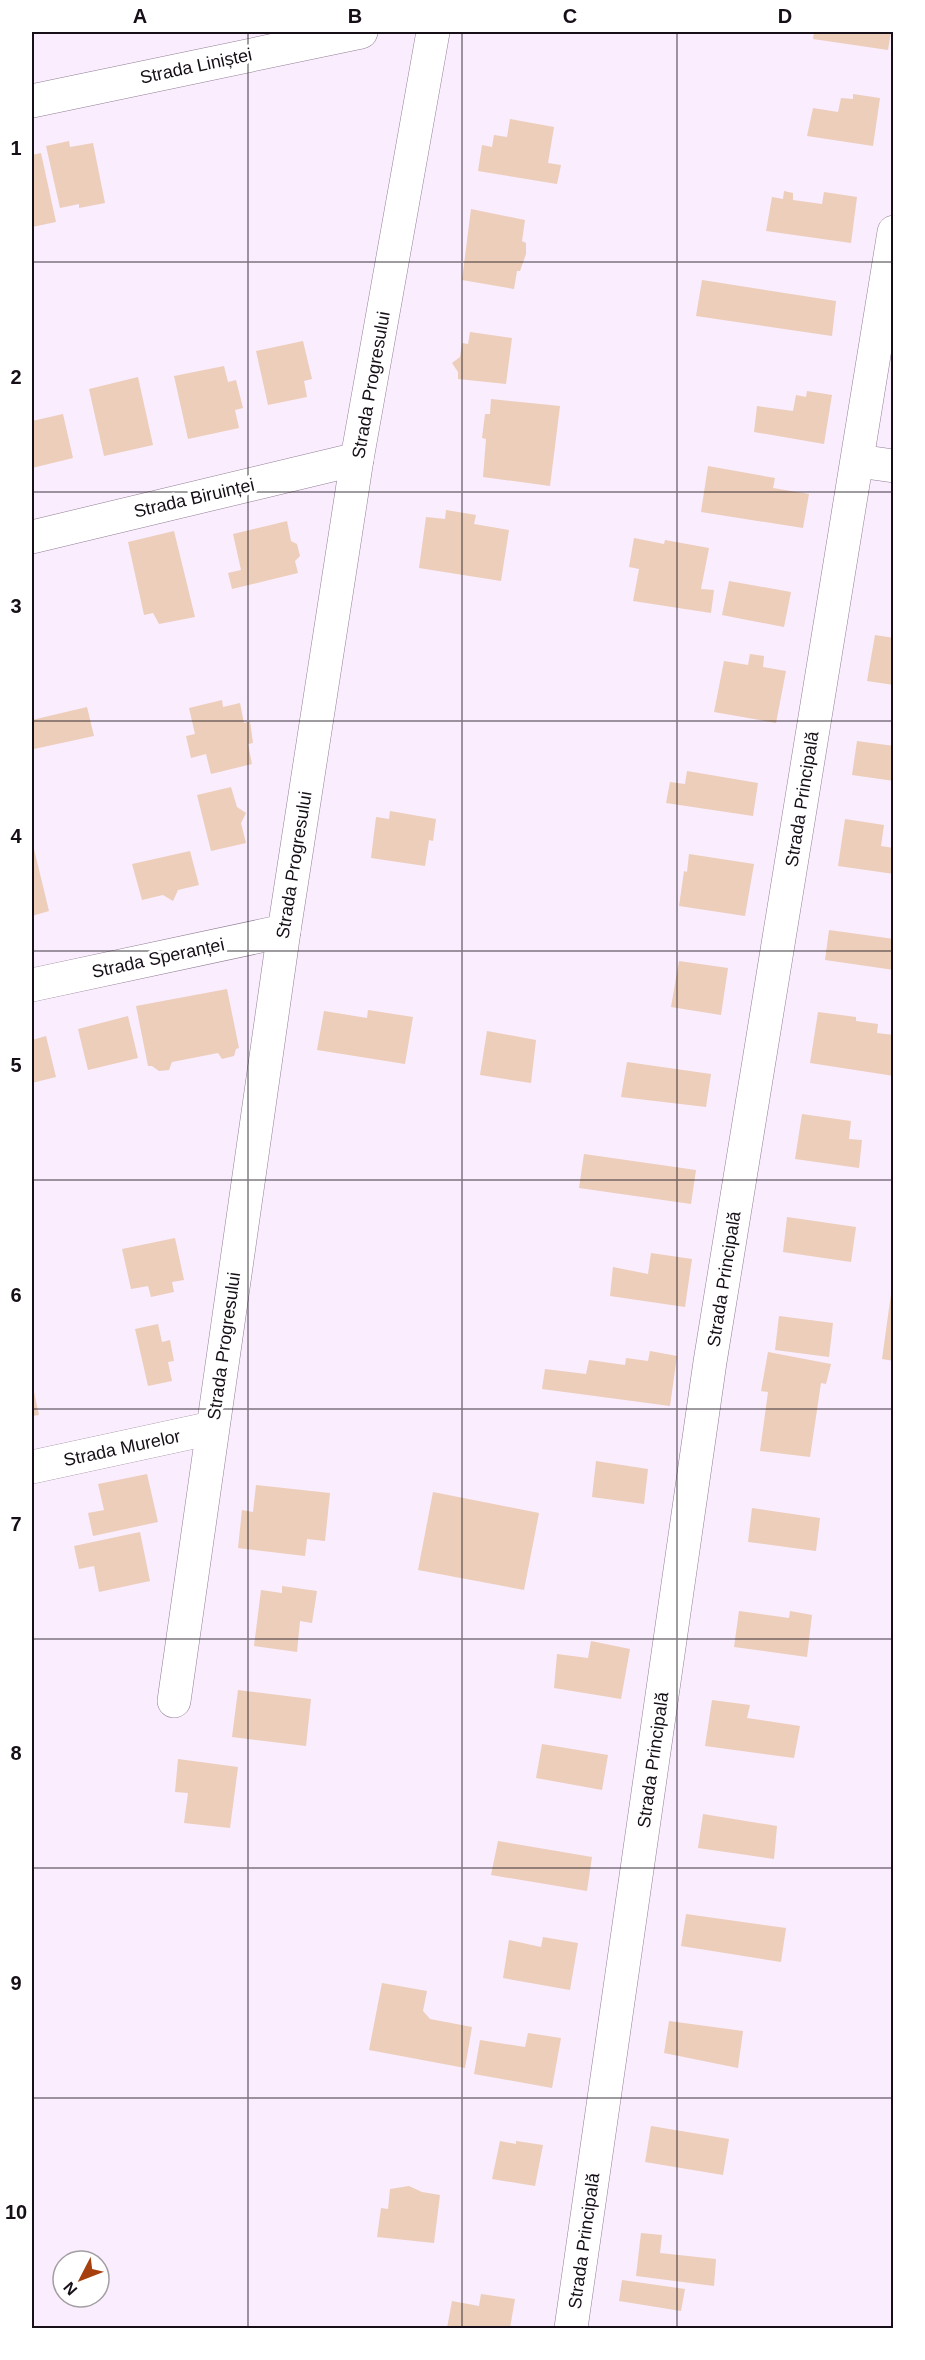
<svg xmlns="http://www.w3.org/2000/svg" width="925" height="2360" font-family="Arial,sans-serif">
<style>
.building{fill:#eccebb}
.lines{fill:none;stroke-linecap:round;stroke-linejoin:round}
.minor-casing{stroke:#927e96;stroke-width:34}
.major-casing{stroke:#927e96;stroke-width:34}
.minor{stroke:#fff;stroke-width:33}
.major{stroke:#fff;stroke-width:33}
.grid{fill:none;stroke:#170f18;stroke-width:1.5;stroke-opacity:0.55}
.labels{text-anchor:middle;stroke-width:6;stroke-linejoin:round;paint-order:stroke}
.street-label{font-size:18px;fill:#170f18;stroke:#fff}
.neatline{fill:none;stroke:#170f18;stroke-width:2}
.grid-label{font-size:20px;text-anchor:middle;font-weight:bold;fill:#170f18}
</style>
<rect width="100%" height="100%" fill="#faedfd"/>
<g class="building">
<polygon points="814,32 891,32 888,50 813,39"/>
<polygon points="853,94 880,98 873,146 807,136 813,108 838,112 841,98 853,99"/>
<polygon points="510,119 554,127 548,163 561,165 557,184 478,171 482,145 492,147 494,135 507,137"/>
<polygon points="69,141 70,147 93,143 105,203 79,208 79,204 60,208 46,146"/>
<polygon points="41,153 56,222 32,227 32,155"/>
<polygon points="784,191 793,193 793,200 822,204 824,192 857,197 851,243 766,231 772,197 783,199"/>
<polygon points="471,209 525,220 522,241 526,243 526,254 520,271 517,271 514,289 462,280"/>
<polygon points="702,280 836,301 832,336 696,316"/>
<polygon points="470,332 512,338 506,384 458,379 458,372 452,363 460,357 462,343 468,344"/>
<polygon points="303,341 312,379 304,381 307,397 268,405 256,351"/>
<polygon points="224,366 228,382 236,380 243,408 235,410 239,428 188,439 174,376"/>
<polygon points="138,377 153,445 104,456 89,389"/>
<polygon points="807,391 832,395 824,444 754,432 757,406 793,411 796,395 806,397"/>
<polygon points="491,399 560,406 550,486 483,477 486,439 482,438 485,414 490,414"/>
<polygon points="63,414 73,458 32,468 32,421"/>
<polygon points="708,466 775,478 773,488 809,494 803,528 701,512"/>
<polygon points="446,510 476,515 474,524 509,530 501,581 419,568 426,517 445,519"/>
<polygon points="287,521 291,541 297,544 300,556 295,561 298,573 232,589 228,573 241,570 233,534"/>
<polygon points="174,531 195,617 159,624 153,613 144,615 128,542"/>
<polygon points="634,538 664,544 665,540 709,548 701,589 714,590 711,613 633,601 639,569 629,567"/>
<polygon points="729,581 791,592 784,627 722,615"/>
<polygon points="875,635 894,638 894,685 867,681"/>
<polygon points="750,654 764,656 763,667 786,671 776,723 714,712 724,661 748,665"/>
<polygon points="222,700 223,707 240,703 244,723 250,721 253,743 248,744 252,764 211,774 206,754 191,758 186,736 195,734 189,708"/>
<polygon points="87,707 94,736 34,749 32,720"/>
<polygon points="857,741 894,746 894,781 852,775"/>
<polygon points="687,771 758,783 753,816 666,803 670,782 685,784"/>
<polygon points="231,787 237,807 246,813 241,823 246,843 211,851 197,795"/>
<polygon points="390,811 436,819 433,841 429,840 425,866 371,858 376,817 389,819"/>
<polygon points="845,819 884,825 881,846 894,848 894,874 838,866"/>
<polygon points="33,845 49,911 32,916 32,846"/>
<polygon points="190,851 199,885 178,890 173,901 163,895 142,900 132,864"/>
<polygon points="689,854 754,864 745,916 679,906 684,871 687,872"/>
<polygon points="829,930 894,939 894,970 825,960"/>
<polygon points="679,961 728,968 721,1015 671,1007"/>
<polygon points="227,989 239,1048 236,1049 234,1056 222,1059 218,1053 172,1062 169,1070 159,1071 152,1066 148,1066 136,1006"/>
<polygon points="368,1010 413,1017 405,1064 317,1050 324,1011 367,1018"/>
<polygon points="818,1012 856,1017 856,1021 878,1024 877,1033 894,1035 894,1076 810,1063"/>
<polygon points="128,1016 138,1058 88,1070 78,1029"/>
<polygon points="487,1031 536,1040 531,1083 480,1075"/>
<polygon points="46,1036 56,1077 32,1083 32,1040"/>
<polygon points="627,1062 711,1074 706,1107 621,1097"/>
<polygon points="802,1114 851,1121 849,1139 862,1140 859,1168 795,1159"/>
<polygon points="584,1154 696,1170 691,1204 579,1188"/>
<polygon points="787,1217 856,1227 851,1262 783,1252"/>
<polygon points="175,1238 184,1280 172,1282 174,1292 151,1297 148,1286 131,1289 122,1249"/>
<polygon points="651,1253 692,1259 685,1307 610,1296 613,1267 648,1274"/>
<polygon points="892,1287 894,1287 894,1361 882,1359"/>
<polygon points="779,1316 833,1323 829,1357 775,1350"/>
<polygon points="158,1324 162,1342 170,1340 174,1361 168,1362 172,1381 148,1386 135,1329"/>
<polygon points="650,1351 677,1356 670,1406 542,1389 545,1369 586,1374 589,1360 625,1365 626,1358 648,1361"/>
<polygon points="768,1352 831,1364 826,1384 821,1383 810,1457 760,1451 768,1392 761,1391"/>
<polygon points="32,1383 39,1415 32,1416"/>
<polygon points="596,1461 648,1469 644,1504 592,1497"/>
<polygon points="147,1474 158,1522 93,1536 88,1513 104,1510 98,1484"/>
<polygon points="256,1485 330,1493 325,1541 307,1539 305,1556 238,1548 242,1510 253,1512"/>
<polygon points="433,1492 539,1513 524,1590 418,1570"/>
<polygon points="752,1508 820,1518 816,1551 748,1542"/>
<polygon points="140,1532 150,1581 99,1592 94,1566 79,1569 74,1546"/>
<polygon points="282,1586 317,1591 312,1623 300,1621 297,1652 254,1646 261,1590 282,1593"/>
<polygon points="739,1611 789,1618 790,1611 812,1615 807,1657 734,1647"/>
<polygon points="591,1641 630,1649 621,1699 554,1688 557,1654 588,1658"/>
<polygon points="238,1690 311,1699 306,1746 232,1737"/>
<polygon points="712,1700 750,1705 747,1718 800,1726 794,1758 705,1746"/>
<polygon points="542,1744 608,1755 602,1790 536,1778"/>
<polygon points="178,1759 238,1767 230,1828 184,1823 188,1793 175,1792"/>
<polygon points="703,1814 777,1826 774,1859 698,1848"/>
<polygon points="498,1841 592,1857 587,1891 491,1875"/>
<polygon points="686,1914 786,1928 781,1962 681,1946"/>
<polygon points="543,1937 578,1943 570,1990 503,1978 509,1940 541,1947"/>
<polygon points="382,1983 427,1991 423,2011 430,2019 472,2027 465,2068 369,2050"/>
<polygon points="669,2021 743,2031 738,2068 664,2053"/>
<polygon points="528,2033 561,2038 552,2088 474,2074 480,2040 525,2047"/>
<polygon points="651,2126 729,2139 723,2175 645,2162"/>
<polygon points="500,2141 516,2144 516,2141 543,2145 535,2186 492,2179"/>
<polygon points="409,2186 422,2192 440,2195 434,2243 377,2237 381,2208 388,2209 390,2189"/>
<polygon points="641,2233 662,2235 660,2253 716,2259 714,2286 636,2276"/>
<polygon points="622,2280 685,2289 681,2311 619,2301"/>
<polygon points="481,2294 515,2299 510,2328 447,2328 452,2301 479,2306"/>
</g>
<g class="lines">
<g class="minor-casing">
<g id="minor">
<polyline points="32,101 361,32"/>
<polyline points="858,461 894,466"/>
<polyline points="32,537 357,459"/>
<polyline points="32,985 284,931"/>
<polyline points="32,1467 212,1428"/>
<polyline points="174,1701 284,931 357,459 433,32"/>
</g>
</g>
<g class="major-casing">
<polyline id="major" points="571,2328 710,1362 894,232"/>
</g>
<use href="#minor" class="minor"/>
<use href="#major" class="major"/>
</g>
<path class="grid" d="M248,32V2328M462,32V2328M677,32V2328M32,262H894M32,492H894M32,721H894M32,951H894M32,1180H894M32,1409H894M32,1639H894M32,1868H894M32,2098H894"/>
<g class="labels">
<g class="street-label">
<text transform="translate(196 66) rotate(-12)" y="6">Strada Liniștei</text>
<text transform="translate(371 385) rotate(-80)" y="6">Strada Progresului</text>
<text transform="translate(194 498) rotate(-13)" y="6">Strada Biruinței</text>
<text transform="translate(802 799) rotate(-81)" y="6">Strada Principală</text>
<text transform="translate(294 865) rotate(-81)" y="6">Strada Progresului</text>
<text transform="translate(158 958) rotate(-12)" y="6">Strada Speranței</text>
<text transform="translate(724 1279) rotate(-81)" y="6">Strada Principală</text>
<text transform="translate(224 1346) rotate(-82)" y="6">Strada Progresului</text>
<text transform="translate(122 1448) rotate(-12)" y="6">Strada Murelor</text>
<text transform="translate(653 1760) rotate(-82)" y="6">Strada Principală</text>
<text transform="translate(584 2241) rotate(-82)" y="6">Strada Principală</text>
</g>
</g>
<rect width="925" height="2360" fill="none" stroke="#ffffff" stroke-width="66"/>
<g transform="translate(81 2279) rotate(228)"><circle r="28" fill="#ffffff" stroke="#a29fa3" stroke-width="1.5"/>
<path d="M0-4.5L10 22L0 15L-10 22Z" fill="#a6410f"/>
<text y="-9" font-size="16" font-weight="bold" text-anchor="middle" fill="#170f18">N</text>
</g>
<rect x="33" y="33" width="859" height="2294" class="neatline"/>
<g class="grid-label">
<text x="140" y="23">A</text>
<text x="355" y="23">B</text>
<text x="570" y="23">C</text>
<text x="785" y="23">D</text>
<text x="16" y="155">1</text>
<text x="16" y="384">2</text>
<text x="16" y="613">3</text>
<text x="16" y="843">4</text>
<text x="16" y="1072">5</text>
<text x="16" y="1302">6</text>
<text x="16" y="1531">7</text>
<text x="16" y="1760">8</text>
<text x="16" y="1990">9</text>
<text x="16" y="2219">10</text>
</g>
</svg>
